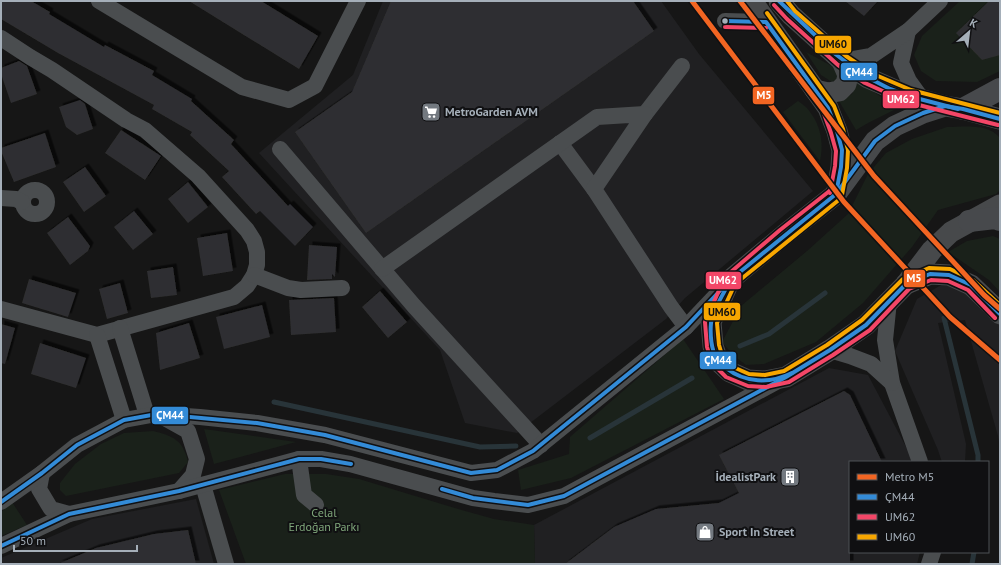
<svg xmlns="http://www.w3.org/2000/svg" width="1001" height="565" font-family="'PT Sans',sans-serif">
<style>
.built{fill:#202022}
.green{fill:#1a211a}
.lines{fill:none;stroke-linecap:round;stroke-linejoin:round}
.stream{stroke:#283439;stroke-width:5}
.building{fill:#2f2f30;filter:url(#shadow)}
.minor{stroke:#4a4d4f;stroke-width:16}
.major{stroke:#47494b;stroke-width:21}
.highway{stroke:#47494c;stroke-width:22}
.bus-1-casing{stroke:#101012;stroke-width:7}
.bus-2-casing{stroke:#101012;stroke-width:7}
.bus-3-casing{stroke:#101012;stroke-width:7}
.bus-1{stroke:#338bd7;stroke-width:4}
.bus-2{stroke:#f34667;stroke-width:4}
.bus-3{stroke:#f7a600;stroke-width:4}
.metro-1-casing{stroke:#101012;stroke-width:8}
.metro-1{stroke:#f26522;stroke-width:5}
.bus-dot{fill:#a5afb9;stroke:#101012;stroke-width:1.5}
.labels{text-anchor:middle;stroke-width:4;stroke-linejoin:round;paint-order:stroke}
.poi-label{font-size:12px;font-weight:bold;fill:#a5afb9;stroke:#101012;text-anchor:start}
.park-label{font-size:12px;fill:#7fa67a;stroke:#101012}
.line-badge{stroke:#101012;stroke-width:1.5}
.badge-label{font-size:11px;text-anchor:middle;font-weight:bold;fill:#fff}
.pale-badge-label{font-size:11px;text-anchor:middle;font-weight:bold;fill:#111}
</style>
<defs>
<filter id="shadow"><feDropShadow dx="3.5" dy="-3.5" stdDeviation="0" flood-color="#0009"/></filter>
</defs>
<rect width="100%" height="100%" fill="#161616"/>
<g class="built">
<polygon points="383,1 661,1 699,54 813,191 685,298 666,319 517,433 465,423 440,350 259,153 353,75"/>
<polygon points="943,284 983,297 1000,319 1000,449 998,436 965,320 938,323 966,444 965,462 942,462 938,450 895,351 917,299"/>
<polygon points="829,368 868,375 914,462 850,462 850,552 920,552 917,564 535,564 534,525"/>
<polygon points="196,499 214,564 1,564 1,558 92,519"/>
</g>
<g class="green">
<polygon points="960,1 1000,1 1000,71 977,82 936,81 921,71 914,55 922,36"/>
<polygon points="806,52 839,70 837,79 832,82 821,75"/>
<polygon points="857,81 898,108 868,123 856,130 839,101 852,94"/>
<path d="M798,101C802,104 807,107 810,112C821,126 824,144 820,161L783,112Z"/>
<path d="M947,127C964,127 988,123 1000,138V190L996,194L938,210L912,247L863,303L816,342L764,364L746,365L734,356L722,342L741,306L807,251L848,214L868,174L886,153L912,139Z"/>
<polygon points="993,236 1000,239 1000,292 989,280 948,252 967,241"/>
<polygon points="683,339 724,399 571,478 521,490 518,470 569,454 570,437"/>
<polygon points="204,429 296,442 214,464"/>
<path d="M153,431C173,436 183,440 188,462L179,473L66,496L60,490V483L75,464L101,444L124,433Z"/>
<polygon points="285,474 326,474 359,479 458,509 494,519 534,525 535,564 246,564 219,490"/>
<polygon points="12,502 27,525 1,536 1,512"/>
</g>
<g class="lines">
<g class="stream">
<polyline points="944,318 978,455 978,462"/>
<polyline points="740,346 769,334 825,293"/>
<polyline points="274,402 480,447 516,446"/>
<polyline points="590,438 692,378"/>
<polyline points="972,564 974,552"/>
</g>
</g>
<g class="building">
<polygon points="1,1 31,1 50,12 49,14 104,47 105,45 154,71 152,75 192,99 191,101 234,140 231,144 288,206 290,204 313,227 295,246 260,211 256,214 222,177 229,171 190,135 192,132 152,109 154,105 58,53 1,19"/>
<polygon points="189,1 261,1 318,36 299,69"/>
<polygon points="391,1 633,1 654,31 366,233 295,132 352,92"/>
<polygon points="845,1 878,1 864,16"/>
<polygon points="989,1 1000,1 1000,55 982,60 956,33"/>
<polygon points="19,61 27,66 37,94 11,103 1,74 1,68"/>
<polygon points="80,100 85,104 93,129 77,135 66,127 59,107"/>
<polygon points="121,130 161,156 145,180 105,153"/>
<polygon points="45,133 56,167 14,182 1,151 1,148"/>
<polygon points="85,167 106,196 84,212 63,182"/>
<polygon points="188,182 208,207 188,223 168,199"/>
<polygon points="134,211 153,234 133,250 114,227"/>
<polygon points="68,217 90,246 88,251 70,265 47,233"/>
<polygon points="227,233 233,271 203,276 197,238"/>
<polygon points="309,245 337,247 335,277 332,274 332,279 307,280"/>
<polygon points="173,267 177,295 151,298 147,271"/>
<polygon points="29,279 76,293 68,317 22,303"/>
<polygon points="120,283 128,313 107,319 99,289"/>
<polygon points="380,291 407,322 388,338 362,307"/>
<polygon points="334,298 336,332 291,335 289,300"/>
<polygon points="262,305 270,337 224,349 216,317"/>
<polygon points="189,323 200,358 160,370 156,333"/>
<polygon points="1,324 15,328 5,364 1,363"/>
<polygon points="40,343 86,358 76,388 31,374"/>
<polygon points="844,391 850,395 882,462 850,462 850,564 565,564 614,527 656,509 719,503 739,493 719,455"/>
<polygon points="188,530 196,564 58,564 96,548 154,534"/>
</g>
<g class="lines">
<g class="minor">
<polyline points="99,1 242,87 289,100 315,86 358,1"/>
<polyline points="725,21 766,22"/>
<polyline points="908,31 901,63 909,81 922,99"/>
<polyline points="1,38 30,57 52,70 126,120 145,130 198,176 247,230 254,241 257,252 257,265 254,275 247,286 234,297 97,335 1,309"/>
<polyline points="842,61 871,56 908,31 940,1"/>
<polyline points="645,114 682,66"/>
<polyline points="560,143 594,189"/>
<polyline points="280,149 414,306 541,445"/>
<circle cx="35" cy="202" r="12"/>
<polyline points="1,198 16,199 22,202"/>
<polyline points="382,269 597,117 645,114 594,189 671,307 686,327"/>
<polyline points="254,275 288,288 301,290 342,288"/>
<polyline points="889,301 885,340 892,383 920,462"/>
<polyline points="120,328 147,415"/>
<polyline points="97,335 124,420"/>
<polyline points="830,350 850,356 871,364 892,383"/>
<polyline points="161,416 188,431 197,459 193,475 179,491"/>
<polyline points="299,459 304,495 316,505"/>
<polyline points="42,473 39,489 51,509 69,514"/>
<polyline points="203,485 226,564"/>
<polyline points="1,502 42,473 77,445 124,420 157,414 200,417 257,423 325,435 471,473 497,470 533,451 686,327 722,289"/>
<polyline points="1,546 69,514 179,491 299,459 321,459 350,464 473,498 494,501 528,505 564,496 778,381"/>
<polyline points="929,564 933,552"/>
</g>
<g class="major">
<polyline points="752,1 828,108 837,131 842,150 841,167 837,190"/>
<polyline points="779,1 791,15 842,61 868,78 909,96 945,106"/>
<polyline points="815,90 828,93 839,91 846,84 848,75 842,61"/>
<polyline points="1000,119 963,109 945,106 923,113 895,126 875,141 836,194 784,235 730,280 711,322 713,346 718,361 730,372 748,380 765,381 786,377 830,350 866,325 906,284 932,250 951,232 1000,205"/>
<polyline points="906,284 930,274 949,275 971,285 994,307 1000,314"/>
</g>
<g class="highway">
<polyline points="963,109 1000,89"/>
<polyline points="969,221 995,218 1000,220"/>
</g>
<g class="bus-1-casing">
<g id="bus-1">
<polyline points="779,1 834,53 863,75 890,89 912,97 958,109"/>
<polyline points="725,21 766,22 828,108 837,131 842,150 841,167 836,194"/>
<path d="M728,284C723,296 712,310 711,323C710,334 711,350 717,359C719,363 723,365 726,368C745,383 770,384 792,373"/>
<polyline points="442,489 473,498 528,505 564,496 786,377 830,350 866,325 906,284 930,274 949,275 971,285 1000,314"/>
<polyline points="1,502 42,473 77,445 124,420 157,414 257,423 325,435 471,473 497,470 533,451 686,327 730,280 836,194 875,141 895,126 923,113 945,106 963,109 1000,119"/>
<polyline points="1,546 69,514 179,491 299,459 321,459 351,464"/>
</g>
</g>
<g class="bus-2-casing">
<g id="bus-2">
<polyline points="774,5 787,19 838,65 865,83 907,102 998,125"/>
<polyline points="761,26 823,111 831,133 836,151 835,166 830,193"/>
<polyline points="725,27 766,28"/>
<polyline points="832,189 780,230 725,277 705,322 707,347 712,363 726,377 748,386 766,387 789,382 833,355 870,330 909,289 931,280 948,281 968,290 995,318"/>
</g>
</g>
<g class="bus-3-casing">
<g id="bus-3">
<polyline points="787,1 795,11 846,56 871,73 911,90 1000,113"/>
<polyline points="767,13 834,106 843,129 848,150 847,168 842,195"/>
<polyline points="840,199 735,284 717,323 719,345 723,358 733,367 749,374 765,375 784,371 827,345 862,320 903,279 929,268 950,269 973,280 1000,305"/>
</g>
</g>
<use href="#bus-1" class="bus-1"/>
<use href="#bus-2" class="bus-2"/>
<use href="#bus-3" class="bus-3"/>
<g class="metro-1-casing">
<g id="metro-1">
<polyline points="692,1 844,202 950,317 1000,360"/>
<polyline points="740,1 874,176 984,295 1000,309"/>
</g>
</g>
<use href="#metro-1" class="metro-1"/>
</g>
<defs>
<g id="supermarket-square" transform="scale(1)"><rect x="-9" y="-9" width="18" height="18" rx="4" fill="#737980" stroke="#101012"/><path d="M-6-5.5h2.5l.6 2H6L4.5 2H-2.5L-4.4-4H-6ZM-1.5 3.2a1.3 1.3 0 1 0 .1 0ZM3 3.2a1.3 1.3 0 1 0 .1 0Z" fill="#fff"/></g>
<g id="building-square" transform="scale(1)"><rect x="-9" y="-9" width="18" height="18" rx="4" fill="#737980" stroke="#101012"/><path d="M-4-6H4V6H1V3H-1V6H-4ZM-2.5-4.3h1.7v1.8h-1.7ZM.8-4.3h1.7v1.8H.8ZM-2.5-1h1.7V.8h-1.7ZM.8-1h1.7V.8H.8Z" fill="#fff"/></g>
<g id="shop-square" transform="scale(1)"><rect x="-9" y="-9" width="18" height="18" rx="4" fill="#737980" stroke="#101012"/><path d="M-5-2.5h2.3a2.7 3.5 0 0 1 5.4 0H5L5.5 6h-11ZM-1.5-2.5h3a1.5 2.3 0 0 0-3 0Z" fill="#fff"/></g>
</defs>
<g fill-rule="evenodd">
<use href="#supermarket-square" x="431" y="112"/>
<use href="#building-square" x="790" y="477"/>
<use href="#shop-square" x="705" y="532"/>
</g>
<circle class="bus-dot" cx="725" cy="21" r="3.5"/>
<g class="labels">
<g class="poi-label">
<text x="445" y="116">MetroGarden AVM</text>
<text x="776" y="481" text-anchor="end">İdealistPark</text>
<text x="719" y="536">Sport In Street</text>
</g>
<g class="park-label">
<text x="324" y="517">Celal<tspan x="324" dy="14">Erdoğan Parkı</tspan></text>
</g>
</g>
<g class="line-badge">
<rect x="814" y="35" width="38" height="19" rx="4" fill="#f7a600"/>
<rect x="840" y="62" width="38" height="19" rx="4" fill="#338bd7"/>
<rect x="752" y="86" width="23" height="19" rx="4" fill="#f26522"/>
<rect x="882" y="90" width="38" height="19" rx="4" fill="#f34667"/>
<rect x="903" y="269" width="23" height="19" rx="4" fill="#f26522"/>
<rect x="705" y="271" width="37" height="19" rx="4" fill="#f34667"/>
<rect x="703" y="302" width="38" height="19" rx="4" fill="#f7a600"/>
<rect x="699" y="351" width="38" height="19" rx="4" fill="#338bd7"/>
<rect x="151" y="406" width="38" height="19" rx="4" fill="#338bd7"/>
</g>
<g class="badge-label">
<text x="859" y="76">ÇM44</text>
<text x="764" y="99">M5</text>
<text x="901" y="103">UM62</text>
<text x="914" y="282">M5</text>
<text x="723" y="284">UM62</text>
<text x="718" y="364">ÇM44</text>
<text x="170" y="419">ÇM44</text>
</g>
<g class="pale-badge-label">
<text x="833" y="48">UM60</text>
<text x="722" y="316">UM60</text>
</g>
<rect width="1001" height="565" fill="none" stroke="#a5afb9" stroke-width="4"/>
<rect x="849" y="461" width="140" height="92" fill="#101012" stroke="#4c5055"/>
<rect x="857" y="474" width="20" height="6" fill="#f26522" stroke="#4c5055"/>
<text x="885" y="481" font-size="12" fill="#a5afb9">Metro M5</text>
<rect x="857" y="494" width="20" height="6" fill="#338bd7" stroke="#4c5055"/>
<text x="885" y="501" font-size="12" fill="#a5afb9">ÇM44</text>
<rect x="857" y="514" width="20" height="6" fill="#f34667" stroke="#4c5055"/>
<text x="885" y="521" font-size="12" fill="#a5afb9">UM62</text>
<rect x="857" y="534" width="20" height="6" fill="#f7a600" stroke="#4c5055"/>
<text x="885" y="541" font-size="12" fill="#a5afb9">UM60</text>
<g transform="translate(969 32) rotate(28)" stroke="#101012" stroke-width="3" paint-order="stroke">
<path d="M0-3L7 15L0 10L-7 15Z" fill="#a5afb9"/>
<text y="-6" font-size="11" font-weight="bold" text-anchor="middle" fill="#a5afb9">K</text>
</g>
<path d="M14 545v6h123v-6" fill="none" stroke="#a5afb9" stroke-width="2"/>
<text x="20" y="545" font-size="12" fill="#a5afb9" stroke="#101012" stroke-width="3" paint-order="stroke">50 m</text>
</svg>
